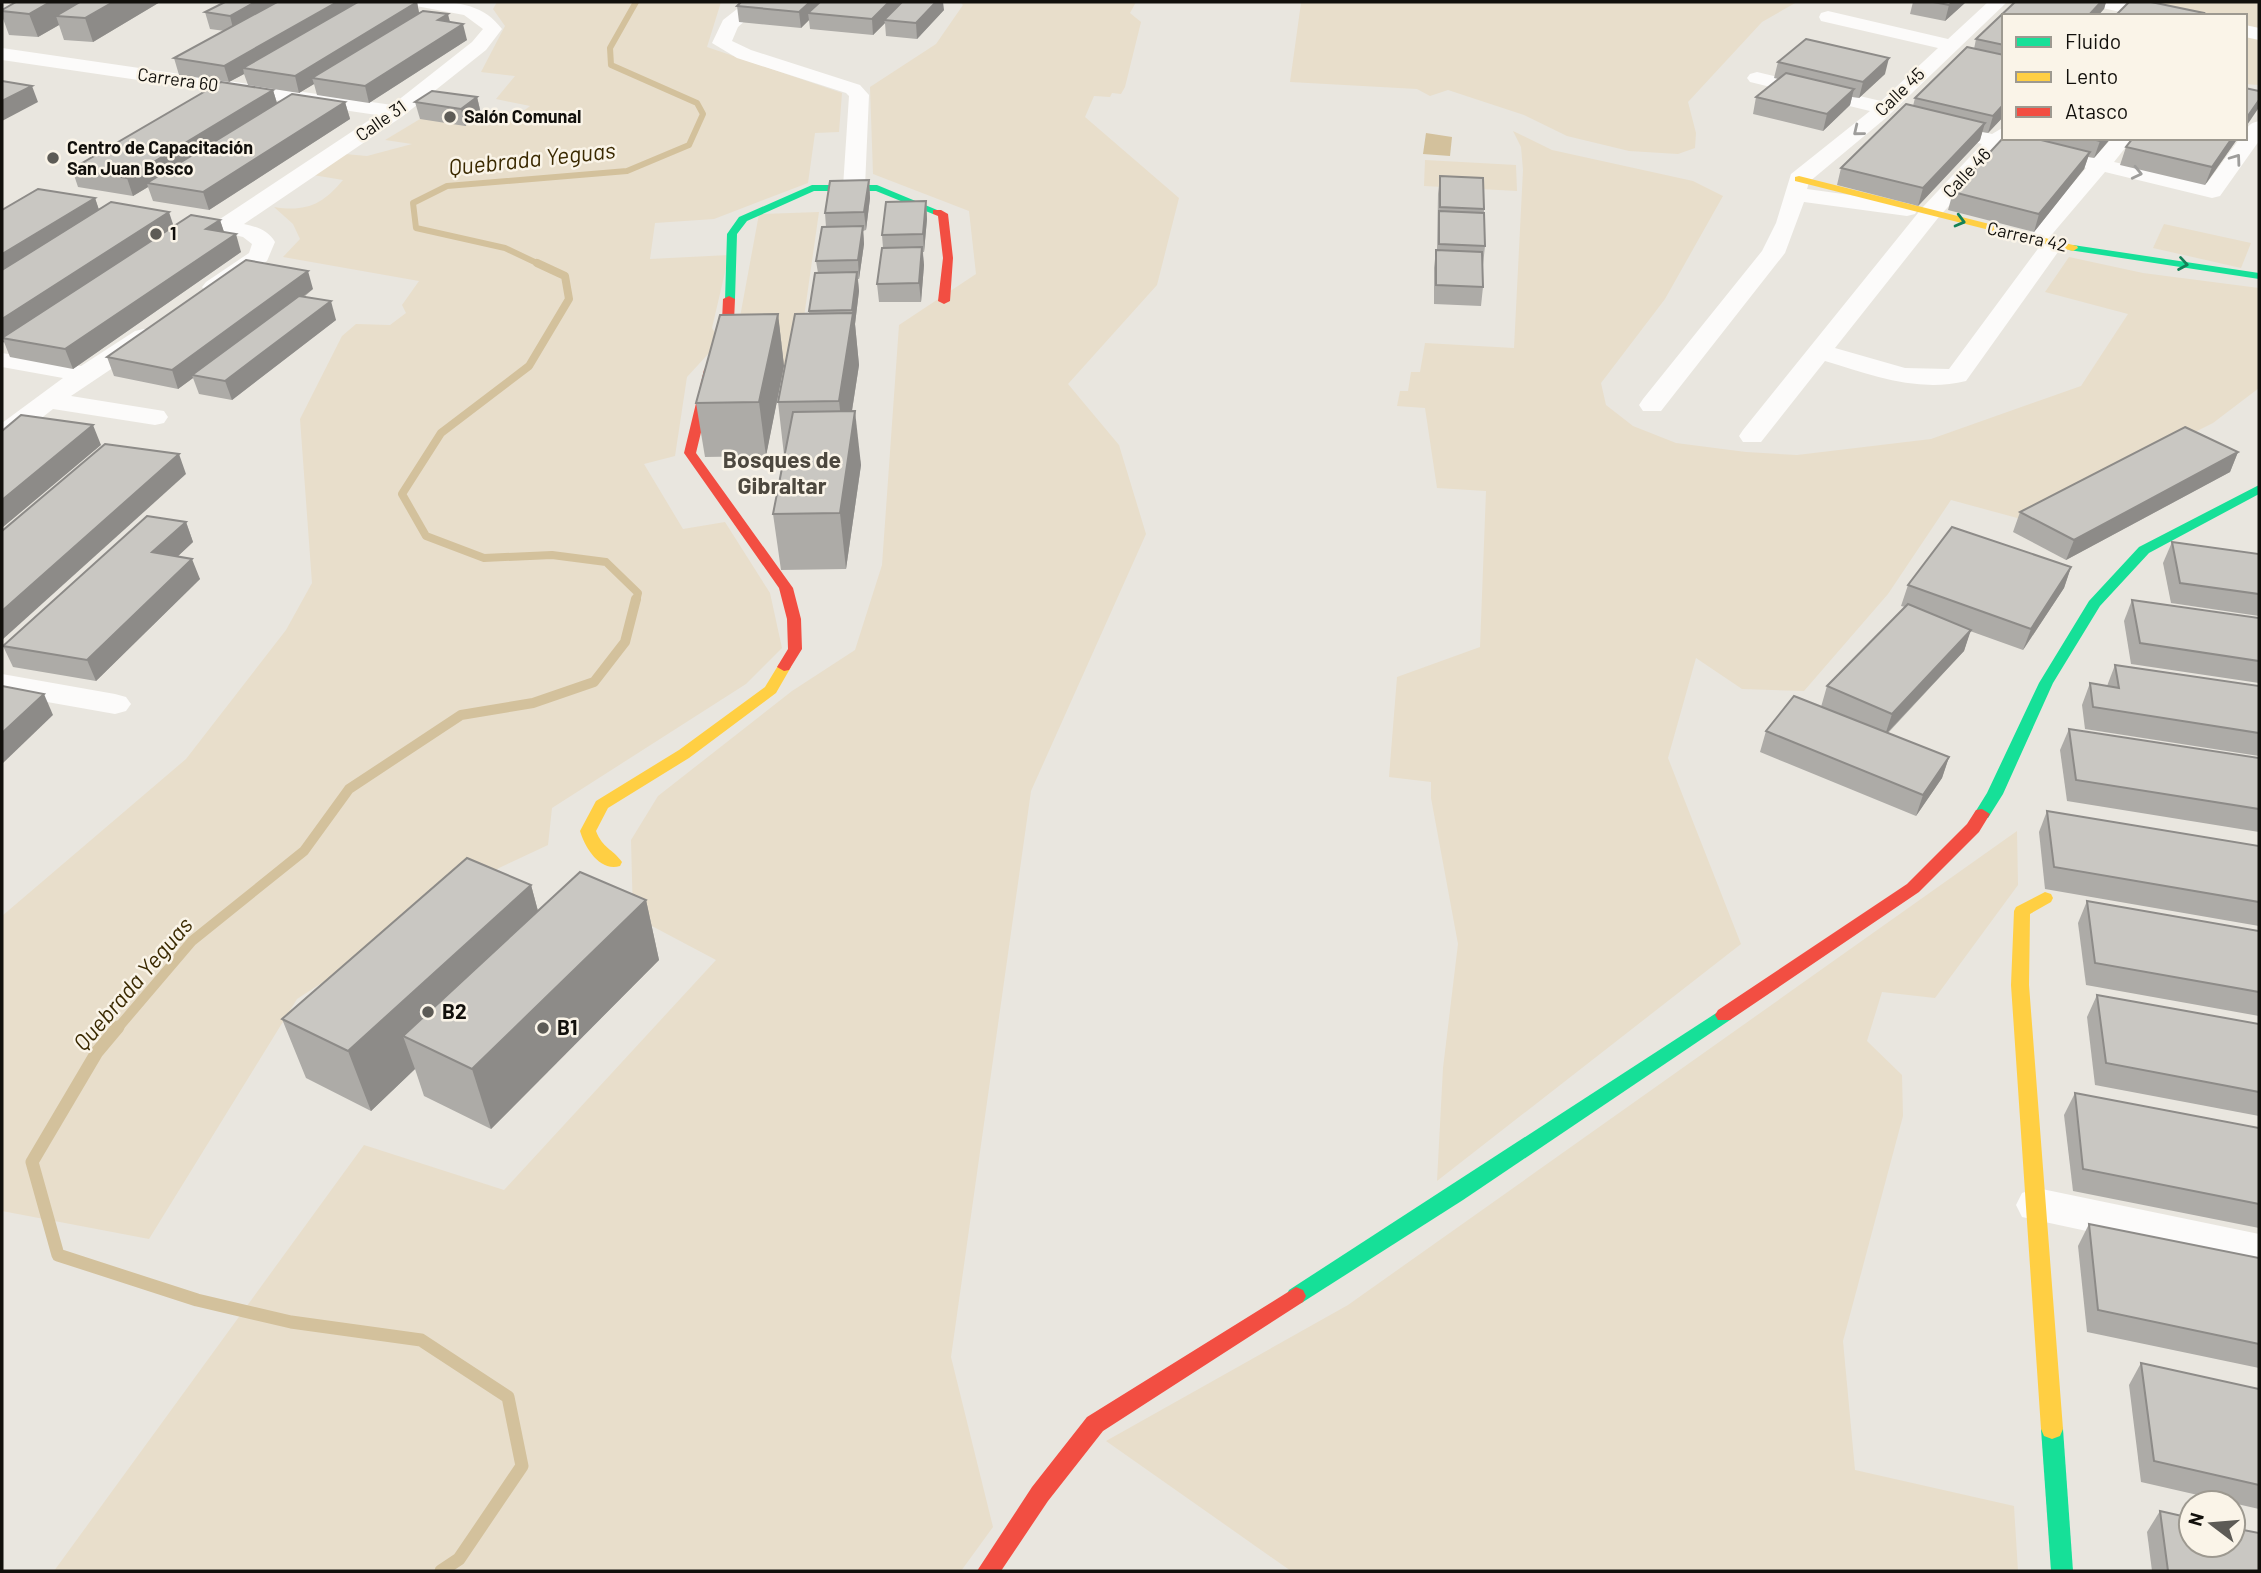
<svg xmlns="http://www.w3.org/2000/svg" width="2261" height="1573" font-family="Barlow,sans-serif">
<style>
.green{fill:#e8decb}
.water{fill:#d3c19c}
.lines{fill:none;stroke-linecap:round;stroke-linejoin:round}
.stream-far3{stroke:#d3c19c;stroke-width:6}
.stream-far2{stroke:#d3c19c;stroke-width:8}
.stream-far1{stroke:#d3c19c;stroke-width:10}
.stream{stroke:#d3c19c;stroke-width:13}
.street{fill:#fcfbfa;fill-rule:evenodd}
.fast{fill:#16e098;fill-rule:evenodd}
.slow{fill:#ffcf43;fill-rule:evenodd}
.jam{fill:#f24e42;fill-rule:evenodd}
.wall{fill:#adaba7}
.shaded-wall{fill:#8d8b88}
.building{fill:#c9c7c2;stroke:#8d8b88;stroke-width:2}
.oneway{stroke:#9e9d9b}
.oneway2{stroke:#148259}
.poi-dot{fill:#5d5b56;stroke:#faf4e8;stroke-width:2.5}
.labels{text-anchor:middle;stroke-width:5;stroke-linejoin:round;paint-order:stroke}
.far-street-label{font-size:18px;fill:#12100c;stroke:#faf4e8}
.far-poi-label{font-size:18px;font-weight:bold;fill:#12100c;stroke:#faf4e8;text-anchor:start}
.poi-label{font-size:21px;font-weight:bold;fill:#12100c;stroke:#faf4e8;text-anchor:start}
.water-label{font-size:23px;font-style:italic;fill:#3a2900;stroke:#faf4e8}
.neighbourhood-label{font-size:23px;font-weight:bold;fill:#4d483f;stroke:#faf4e8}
</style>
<rect width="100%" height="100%" fill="#e9e6df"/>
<g class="green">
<path d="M497,2H721L707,47L842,93L839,132L815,133L808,183L714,219L655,223L650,259L729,255L712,328L720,341L687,377L675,456L644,464L683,529L725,522L770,593L782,648L746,684L552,808L548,845L499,868L297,999L149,1239L2,1211V916L186,759L286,630L312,583L300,419L342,336L356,324L390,325L406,313L402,305L419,281L283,257L300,239L293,224L274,207C306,212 322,205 343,180L313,175L345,154L367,156L412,144L385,140L420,119L481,114L509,122L530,106L496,99L515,76L481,72L505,26L493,9Z"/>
<polygon points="960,2 1136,2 1130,13 1141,22 1125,87 1121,94 1112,93 1110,97 1094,96 1085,117 1179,198 1157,285 1068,384 1119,445 1146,534 1031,791 951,1357 993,1527 961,1571 54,1571 364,1145 504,1190 716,960 633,916 631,840 658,796 792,691 855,650 882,565 899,325 976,274 969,211 873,174 870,87 936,44 963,5"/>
<polygon points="1282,2 1797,2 1762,22 1688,102 1696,133 1695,148 1678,154 1629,151 1567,136 1524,115 1448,90 1430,96 1417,89 1290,82 1301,3"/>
<polygon points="2156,2 2259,2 2259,28 2245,25 2245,16 2201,16 2152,6"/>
<polygon points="2245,36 2259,39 2259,85 2245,84"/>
<polygon points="1513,131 1552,150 1693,181 1723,196 1665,299 1601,383 1606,405 1633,426 1676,443 1746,452 1797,455 1931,439 2081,386 2128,314 2045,292 2069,257 2143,273 2259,288 2259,388 2213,423 2021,519 1951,500 1888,594 1804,691 1742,689 1696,658 1668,758 1741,944 1437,1181 1443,1068 1458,944 1431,798 1431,782 1389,777 1397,677 1480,647 1486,491 1437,488 1425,408 1397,406 1400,391 1408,391 1411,372 1420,372 1425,343 1514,348 1523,170 1521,147"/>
<polygon points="1425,160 1516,165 1517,191 1424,186"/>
<polygon points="819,212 797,366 727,367 740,317 759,214"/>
<polygon points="2164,224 2251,243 2241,268 2153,248"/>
<polygon points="2017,831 2018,885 1935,998 1882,992 1867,1041 1902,1075 1903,1116 1843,1341 1855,1470 2014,1506 2018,1571 1291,1571 1106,1441 1348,1305"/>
</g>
<polygon class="water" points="1426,133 1452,137 1450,156 1423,154"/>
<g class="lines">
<polyline class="stream-far3" points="541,265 505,248 416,228 413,203 447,186 627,171 689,145 703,114 697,103 611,65 610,48 636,2"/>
<polyline class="stream-far2" points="537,263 565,276 569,299 529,366 441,433 402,494 426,536 484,558 552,555 606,562 638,593 636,601"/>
<polyline class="stream-far1" points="117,1029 192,941 304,851 349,789 461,715 533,703 594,682 625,642 636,599"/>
<polyline class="stream" points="118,1027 97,1052 32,1162 58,1255 197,1300 291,1322 421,1340 508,1397 522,1466 459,1559 441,1571"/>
<g class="street">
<path d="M413,2C447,1 481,0 502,29L486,50L403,116L244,224C257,227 268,230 275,242L267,261L222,292H206L202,287L206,282L249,253L252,244L243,237L217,231L214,226L217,221L377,115L2,60V48L392,105L472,42L483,29L464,15L416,6Z"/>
<polygon points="746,2 766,2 738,27 732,41 751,50 860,85 869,95 865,187 862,192 846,192 843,187 849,96 846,93 737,58 712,43 723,20"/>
<polygon points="1988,2 2007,2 1887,117 1809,182 1807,189 1915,204 1918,209 1915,214 1907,216 1804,202 1785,253 1661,411 1643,411 1639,405 1643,399 1762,251 1776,223 1791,174 1870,111 1750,82 1747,78 1750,74 1757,72 1881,101 1938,48 1821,21 1819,17 1821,13 1828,11 1948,39"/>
<polygon points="2090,2 2125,2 2174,12 2176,16 2139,16 2093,6"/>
<polygon points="2245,25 2259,28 2259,40 2245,37"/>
<path d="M1937,121L1992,134L2004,127V138L2095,157L2112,138H2133L2114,162L2207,183L2240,138H2245C2245,128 2249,123 2259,121V141L2220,196L2212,198L2105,172L2048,239L2060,240L2063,245L1966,381C1918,393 1871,375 1825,361L1761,442H1743L1739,436L1743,430L1922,208L1982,144L1930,131L1927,127L1930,123ZM2001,148L2086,168L2024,240L2027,245L2040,246L1949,369L1905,368L1835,348L1938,218Z"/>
<polygon points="144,329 153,331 156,336 153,341 71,396 164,411 168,417 164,423 155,425 53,409 11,442 2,444 2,423 63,378 2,367 2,353 81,366 135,331"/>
<polygon points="2,674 115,694 126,697 131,704 126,711 115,714 2,694"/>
<polygon points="2037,1188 2259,1234 2259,1268 2022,1217 2016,1205 2022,1193"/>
</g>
<g class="fast">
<polygon points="877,185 942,212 933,214 876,191 814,191 747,221 737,234 735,299 725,301 727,234 739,217 812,185"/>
<polygon points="2073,245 2259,273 2259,279 2069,250 2069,246"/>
<polygon points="2259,485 2259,494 2149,553 2100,606 2053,683 2003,794 1988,818 1976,818 1974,814 1987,793 2039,683 2089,601 2139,547"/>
<polygon points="1724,1008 1730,1010 1733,1015 1730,1020 1463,1200 1303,1302 1296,1305 1289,1302 1286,1296 1289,1290"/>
<polygon points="2052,1419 2060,1422 2063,1429 2073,1571 2051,1571 2041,1429 2044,1422"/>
</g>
<g class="slow">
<polygon points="1799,176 2077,246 2078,248 2073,251 1795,181 1795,177"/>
<path d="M784,663L791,667L776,693L689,758L608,808L596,831C603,849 612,848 622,862L620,866C599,872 585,847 580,831L596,801L679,750L765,687L779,664Z"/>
<polygon points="2045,892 2051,894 2053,898 2051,902 2030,914 2029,985 2063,1429 2060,1436 2052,1439 2044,1436 2041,1429 2011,985 2014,911 2016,907"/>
</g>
<g class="jam">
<polygon points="933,210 941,210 948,214 953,258 950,301 944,304 938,301 943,258 938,216 933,214"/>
<polygon points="729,296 735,299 733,343 716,370 696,453 793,588 801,619 802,649 789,670 784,671 777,667 788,649 787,619 779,588 684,453 704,370 721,343 723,299"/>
<polygon points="1982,809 1990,814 1979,832 1919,892 1730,1020 1718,1020 1715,1015 1718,1010 1907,884 1967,824 1976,810"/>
<polygon points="1296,1287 1303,1290 1306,1296 1303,1302 1103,1431 1048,1501 1001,1571 977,1571 1032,1487 1087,1417"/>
</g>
</g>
<g class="wall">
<polygon points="16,2 160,2 93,42 64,40 59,25 38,37 9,35 2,16 2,10"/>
<polygon points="225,2 353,2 354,4 417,2 419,13 450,22 467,40 369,103 317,95 314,84 299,93 248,85 244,74 229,82 179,75 174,58 225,31 210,29 205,12"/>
<polygon points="741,2 901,2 901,3 944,10 917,39 886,36 885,23 873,35 810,29 809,20 801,28 739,22 737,6"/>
<polygon points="1913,2 1966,2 1945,21 1910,14"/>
<polygon points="2015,2 2106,2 2104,9 2004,16 2004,116 1988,133 1982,132 1980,140 1918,206 1837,185 1841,168 1913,106 1915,98 1974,49 1976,39"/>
<polygon points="1778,62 1885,74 1859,98 1852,97 1850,105 1823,131 1753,114 1756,97 1778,79 1774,78"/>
<polygon points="273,90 277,103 345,102 350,119 209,210 153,201 148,187 133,196 78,187 72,169"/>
<polygon points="477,97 481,114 465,126 420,119 415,102"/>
<polygon points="2004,138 2111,138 2094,158 2088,157 2084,169 2034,232 1948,210 1953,192"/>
<polygon points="2133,138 2238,138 2205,185 2120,165 2126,147"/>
<polygon points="1440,176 1484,209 1485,246 1483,265 1483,287 1481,306 1434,304 1434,268 1436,250 1437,250 1438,194"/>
<polygon points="869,180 870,198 866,230 863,231 864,244 859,279 858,279 859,291 855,324 859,365 852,411 861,465 846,569 781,570 773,514 784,455 778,402 809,314 809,311 818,273 816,261 826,227 825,213"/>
<polygon points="95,198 99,210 174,226 220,220 224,232 241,252 73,369 10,357 4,342 2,343 2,210"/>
<polygon points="926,201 927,219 924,252 923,252 924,265 921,302 879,302 877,284 883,248 882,235"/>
<polygon points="313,289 304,297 336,320 232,400 199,394 193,378 178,389 114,376 107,357"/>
<polygon points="778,314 784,366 766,456 705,457 696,403"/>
<polygon points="2238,452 2230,472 2066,560 2013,532 2020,512"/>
<polygon points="186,522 193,542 178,556 200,579 96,681 13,667 3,646"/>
<polygon points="2172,542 2259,554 2259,616 2171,603 2163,563"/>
<polygon points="2071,567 2064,588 2023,650 1970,631 1964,651 1888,733 1949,757 1942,778 1916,816 1760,752 1766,731 1821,707 1827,686 1905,607 1901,606 1908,585"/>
<polygon points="2132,600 2259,618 2259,683 2131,664 2124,621"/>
<polygon points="2115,665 2259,686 2259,756 2085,729 2082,705 2090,683 2107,686"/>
<polygon points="2069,729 2259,758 2259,832 2067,801 2060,750"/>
<polygon points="2047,811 2259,846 2259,926 2045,889 2039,832"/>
<polygon points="531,885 538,911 646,900 659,960 491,1129 424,1096 415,1069 371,1111 306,1078 282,1019"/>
<polygon points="2087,901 2259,931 2259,1016 2086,985 2078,923"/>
<polygon points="2097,995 2259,1024 2259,1116 2095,1085 2087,1017"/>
<polygon points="2075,1093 2259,1128 2259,1228 2073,1191 2064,1115"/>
<polygon points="2089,1224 2259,1258 2259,1368 2087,1332 2078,1246"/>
<polygon points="2141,1363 2259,1389 2259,1509 2141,1482 2129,1385"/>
<polygon points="2160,1511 2259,1571 2152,1571 2147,1532"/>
</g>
<g class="shaded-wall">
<polygon points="50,2 98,2 56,16 59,25 38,37 29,14"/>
<polygon points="113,2 160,2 93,42 85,18"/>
<polygon points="255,2 288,2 234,32 230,16"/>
<polygon points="337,2 353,2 355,9 243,68 244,74 229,82 224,66"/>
<polygon points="417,2 420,18 312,78 314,84 299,93 295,76"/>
<polygon points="810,2 828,2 808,13 809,20 801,28 799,12"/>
<polygon points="889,2 901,2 901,6 884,20 885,23 873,35 872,19"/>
<polygon points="936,2 943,2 944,10 917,39 916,23"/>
<polygon points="1953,2 1966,2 1945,21 1949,5"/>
<polygon points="2101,2 2106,2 2104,9 2098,16 2088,16"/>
<polygon points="448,14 452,30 438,20"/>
<polygon points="463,24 467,40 369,103 365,86"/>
<polygon points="1889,58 1885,74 1859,98 1863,82"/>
<polygon points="32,86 38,102 2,121 2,101"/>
<polygon points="1854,89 1850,105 1823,131 1827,114"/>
<polygon points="273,90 278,107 147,183 148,187 133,196 127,178"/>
<polygon points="477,97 481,114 465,126 461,109"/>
<polygon points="2259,100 2258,109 2245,128 2245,120"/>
<polygon points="345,102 350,119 209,210 203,192"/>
<polygon points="2004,104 2004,116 1988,133 1993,116"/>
<polygon points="1985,123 1980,140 1918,206 1923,188"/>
<polygon points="2102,138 2111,138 2094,158 2100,141"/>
<polygon points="2232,138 2238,138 2205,185 2212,167"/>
<polygon points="2090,152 2084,169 2034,232 2039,214"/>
<polygon points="869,180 870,198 866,230 864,212"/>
<polygon points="95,198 101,216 2,277 2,254"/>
<polygon points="926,201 927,219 924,252 923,234"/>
<polygon points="169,212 175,230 2,338 4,342 2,343 2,319"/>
<polygon points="220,220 226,238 206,229"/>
<polygon points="863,226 864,244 859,279 858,260"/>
<polygon points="236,234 241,252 73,369 65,349"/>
<polygon points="922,247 924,265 921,302 919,283"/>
<polygon points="308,271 313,289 197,375 192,375 193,378 178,389 172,370"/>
<polygon points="857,272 859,291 855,324 859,365 845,455 839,401 853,317 852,310"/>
<polygon points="331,301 336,320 232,400 225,381"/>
<polygon points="778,314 784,366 766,456 759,402"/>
<polygon points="855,411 861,465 846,569 840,513"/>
<polygon points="93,425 101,445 2,528 2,500"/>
<polygon points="2238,452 2230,472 2066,560 2074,540"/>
<polygon points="179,454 186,474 2,640 2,611"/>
<polygon points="186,522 193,542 160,573 152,552"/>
<polygon points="192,559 200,579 96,681 87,660"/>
<polygon points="2071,567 2064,588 2023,650 2031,629"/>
<polygon points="1971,630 1964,651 1885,735 1892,714"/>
<polygon points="44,694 53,715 2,764 2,733"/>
<polygon points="1949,757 1942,778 1916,816 1923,795"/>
<polygon points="531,885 547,945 403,1036 415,1069 371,1111 348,1051"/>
<polygon points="646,900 659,960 491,1129 472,1069"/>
</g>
<g class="building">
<polygon points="16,2 50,2 29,14 2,11 2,10"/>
<polygon points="80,2 113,2 85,18 56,16"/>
<polygon points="225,2 255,2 230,16 205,12"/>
<polygon points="277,2 337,2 224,66 174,58"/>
<polygon points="358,2 417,2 295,76 243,68"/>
<polygon points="741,2 810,2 799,12 737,6"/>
<polygon points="820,2 889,2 872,19 808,13"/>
<polygon points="902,2 936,2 916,23 884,20"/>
<polygon points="1933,2 1953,2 1949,5"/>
<polygon points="2015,2 2101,2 2088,16 2004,16 2004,45 1976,39"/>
<polygon points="2129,2 2151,2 2204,13 2202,16 2115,16"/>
<polygon points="423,11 448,14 438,20 463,24 365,86 312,78"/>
<polygon points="1806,39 1889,58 1863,82 1778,62"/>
<polygon points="1967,47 2004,55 2004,104 1993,116 1915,98"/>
<polygon points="1786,73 1854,89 1827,114 1756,97"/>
<polygon points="2,81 32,86 2,101"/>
<polygon points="221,82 273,90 127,178 72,169"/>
<polygon points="2245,88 2259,91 2259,100 2245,120"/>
<polygon points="432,91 477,97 461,109 415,102"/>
<polygon points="292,94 345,102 203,192 147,183"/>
<polygon points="1906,104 1985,123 1923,188 1841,168"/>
<polygon points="2004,137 2004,138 2033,138 2090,152 2039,214 1953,192"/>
<polygon points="2089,138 2102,138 2100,141"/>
<polygon points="2133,138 2232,138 2212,167 2126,147"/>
<polygon points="1440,176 1483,178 1484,209 1440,207"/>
<polygon points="869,180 864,212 825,213 830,181"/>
<polygon points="38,189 95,198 2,254 2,210"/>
<polygon points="926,201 923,234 882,235 886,202"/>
<polygon points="111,202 169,212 2,319 2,270"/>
<polygon points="1439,211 1484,213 1485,246 1439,244"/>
<polygon points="191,215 220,220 206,229 236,234 65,349 2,338"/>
<polygon points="863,226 858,260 816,261 822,227"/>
<polygon points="922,247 919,283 877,284 882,248"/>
<polygon points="1436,250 1482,252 1483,287 1436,285"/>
<polygon points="246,260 308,271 172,370 107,357"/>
<polygon points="857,272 852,310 809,311 815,273"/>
<polygon points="299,296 331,301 225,381 192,375"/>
<polygon points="853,313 839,401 778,402 795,314"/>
<polygon points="778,314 759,402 696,403 720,315"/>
<polygon points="855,411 840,513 773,514 793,412"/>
<polygon points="21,415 93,425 2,500 2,431"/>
<polygon points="2185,427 2238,452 2074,540 2020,512"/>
<polygon points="105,444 179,454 2,611 2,531"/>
<polygon points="147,516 186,522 152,552 192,559 87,660 3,646"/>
<polygon points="1952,527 2071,567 2031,629 1908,585"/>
<polygon points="2172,542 2259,554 2259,594 2180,583"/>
<polygon points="2132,600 2259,618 2259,661 2140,643"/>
<polygon points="1908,604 1971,630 1892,714 1827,686"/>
<polygon points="2115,665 2259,686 2259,733 2093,707 2090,683 2119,688"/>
<polygon points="2,686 44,694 2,733"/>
<polygon points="1794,696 1949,757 1923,795 1766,731"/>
<polygon points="2069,729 2259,758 2259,809 2076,780"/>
<polygon points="2047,811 2259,846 2259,902 2054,867"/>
<polygon points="467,858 531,885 348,1051 282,1019"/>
<polygon points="580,872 646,900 472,1069 403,1036"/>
<polygon points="2087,901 2259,931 2259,992 2095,963"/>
<polygon points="2097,995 2259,1024 2259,1092 2106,1063"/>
<polygon points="2075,1093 2259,1128 2259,1204 2083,1169"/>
<polygon points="2089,1224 2259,1258 2259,1344 2098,1310"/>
<polygon points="2141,1363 2259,1389 2259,1485 2154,1461"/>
<polygon points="2160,1511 2191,1518 2191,1545 2233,1545 2233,1528 2259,1533 2259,1571 2168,1571"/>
</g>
<defs><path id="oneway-chevron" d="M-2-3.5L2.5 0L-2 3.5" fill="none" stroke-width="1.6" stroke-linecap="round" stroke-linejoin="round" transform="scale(1.75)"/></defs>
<g class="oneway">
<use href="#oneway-chevron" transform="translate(1858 131) rotate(141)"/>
<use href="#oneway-chevron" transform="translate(2236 159) rotate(-54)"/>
<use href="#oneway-chevron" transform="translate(2137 173) rotate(13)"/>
</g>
<g class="oneway2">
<use href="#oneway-chevron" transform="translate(1960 221) rotate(15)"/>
<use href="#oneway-chevron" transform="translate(2183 264) rotate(9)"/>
</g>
<g class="poi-dot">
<circle cx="450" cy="117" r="7"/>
<circle cx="53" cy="158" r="7"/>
<circle cx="156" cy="234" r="7"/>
<circle cx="428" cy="1012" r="7"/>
<circle cx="543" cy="1028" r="7"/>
</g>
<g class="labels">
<g class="far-street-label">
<text transform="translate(178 80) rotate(8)" y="6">Carrera 60</text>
<text transform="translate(1900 92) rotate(-44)" y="6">Calle 45</text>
<text transform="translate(381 121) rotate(-35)" y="6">Calle 31</text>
<text transform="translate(1967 173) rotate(-47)" y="6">Calle 46</text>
<text transform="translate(2027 237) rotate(13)" y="6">Carrera 42</text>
</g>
<g class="far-poi-label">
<text x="464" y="123">Salón Comunal</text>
<text x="67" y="154">Centro de Capacitación<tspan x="67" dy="21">San Juan Bosco</tspan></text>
<text x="170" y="240">1</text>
</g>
<g class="poi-label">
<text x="442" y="1019">B2</text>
<text x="557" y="1035">B1</text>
</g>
<g class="water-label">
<text transform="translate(532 159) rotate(-6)" y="8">Quebrada Yeguas</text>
<text transform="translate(133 984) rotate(-49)" y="8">Quebrada Yeguas</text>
</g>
<g class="neighbourhood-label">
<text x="782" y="468">Bosques de<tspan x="782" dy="26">Gibraltar</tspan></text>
</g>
</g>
<rect width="2261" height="1573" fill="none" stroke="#12100c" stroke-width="7"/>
<rect x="2002" y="14" width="245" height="126" fill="#faf4e8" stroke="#9d9990" stroke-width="2"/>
<rect x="2016" y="37" width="35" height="10" fill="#16e098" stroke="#9d9990" stroke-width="2"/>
<text x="2065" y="49" font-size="21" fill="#12100c">Fluido</text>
<rect x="2016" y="72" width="35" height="10" fill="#ffcf43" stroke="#9d9990" stroke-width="2"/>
<text x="2065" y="84" font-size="21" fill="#12100c">Lento</text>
<rect x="2016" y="107" width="35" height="10" fill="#f24e42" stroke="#9d9990" stroke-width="2"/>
<text x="2065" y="119" font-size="21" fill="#12100c">Atasco</text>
<g transform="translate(2212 1524) rotate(286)"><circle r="33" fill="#faf4e8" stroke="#9d9990" stroke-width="2"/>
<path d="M0-5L12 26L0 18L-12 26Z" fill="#5d5b56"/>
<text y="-10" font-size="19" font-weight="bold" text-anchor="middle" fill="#12100c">N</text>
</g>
</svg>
